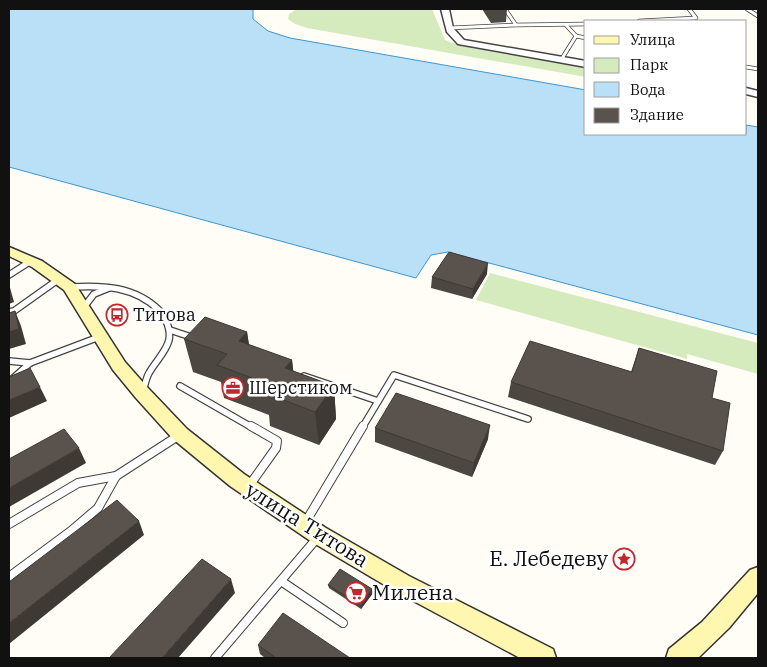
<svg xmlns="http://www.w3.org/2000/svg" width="767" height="667" font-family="'IBM Plex Serif',serif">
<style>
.green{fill:#d5ebbd}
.water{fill:#b9e0f7;stroke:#3f96cf}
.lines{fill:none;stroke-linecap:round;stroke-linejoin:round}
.service-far2-casing{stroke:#444;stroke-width:4.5}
.service-far1-casing{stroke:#444;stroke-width:8}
.service-casing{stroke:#444;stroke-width:10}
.tertiary-casing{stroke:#444;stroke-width:3}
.secondary-casing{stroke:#333;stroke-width:3}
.service-far2{stroke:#fff;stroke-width:3}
.service-far1{stroke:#fff;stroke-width:5.5}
.service{stroke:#fff;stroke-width:8}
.tertiary{fill:#fff;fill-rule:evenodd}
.secondary{fill:#fff6b0;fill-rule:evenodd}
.wall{fill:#4d4742}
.shaded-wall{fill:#3f3936}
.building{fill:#5a524d;stroke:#3f3936}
.labels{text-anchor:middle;stroke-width:5;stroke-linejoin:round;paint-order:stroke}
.poi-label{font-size:18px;fill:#111;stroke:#fff;text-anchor:start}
.near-street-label{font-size:21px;fill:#111;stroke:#fff}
.near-poi-label{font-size:21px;fill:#111;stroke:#fff;text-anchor:end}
</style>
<rect width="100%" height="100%" fill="#fffdf5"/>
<g class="green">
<polygon points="297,9 432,9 445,40 461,46 586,67 586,77 307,28 295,24 288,19 289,14"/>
<polygon points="490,273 758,343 758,374 687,354 687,359 476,300"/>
</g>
<polygon class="water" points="9,9 255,9 253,10 253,19 268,31 290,38 586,90 586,134 746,134 746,125 758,127 758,335 448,252 431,255 416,278 9,167"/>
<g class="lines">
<g class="service-far2-casing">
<g id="service-far2">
<polyline points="747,9 758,16"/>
<polyline points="639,21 696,18 689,9"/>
<polyline points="516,25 586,24"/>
<polyline points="566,25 576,36"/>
<polyline points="449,28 516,25 505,9"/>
<polyline points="561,60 576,36 586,38"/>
<polyline points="746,67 758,69"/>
</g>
</g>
<g class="service-far1-casing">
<g id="service-far1">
<polyline points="9,275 31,261"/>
<path d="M70,287C103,285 135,286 160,311C166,318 171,330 169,340C166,352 155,362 149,373C146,378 145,385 143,391"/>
<polyline points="84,307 94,294 109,288"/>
<polyline points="9,312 14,311 59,279"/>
<polyline points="170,330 194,338"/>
<polyline points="9,361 30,363"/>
<polyline points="304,376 378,401"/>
<polyline points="9,382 30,363 99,337"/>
<polyline points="180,386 253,428"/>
<polyline points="362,428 394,375 528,419"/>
</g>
</g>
<g class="service-casing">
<g id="service">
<polyline points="249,486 276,448 277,441 251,426"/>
<polyline points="305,523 363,426"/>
<polyline points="9,524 78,483 116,476"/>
<polyline points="9,577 71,531 98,508 116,476 178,436"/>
<polyline points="281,581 343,623"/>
<polyline points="215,658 318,537"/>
</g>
</g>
<g class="tertiary-casing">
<g id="tertiary">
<polygon points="441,9 449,9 453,28 464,40 586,61 586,67 458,44 447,32"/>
<polygon points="746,88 758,91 758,97 746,94"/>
</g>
</g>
<g class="secondary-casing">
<g id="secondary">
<polygon points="9,247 42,261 75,284 125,362 148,388 187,429 244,474 326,528 409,576 553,649 556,658 520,658 393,590 312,542 230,486 173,439 136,398 113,370 64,290 32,267 9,256"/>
<polygon points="758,567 758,593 729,628 698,658 666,658 669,649 702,622 750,570"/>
</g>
</g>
<use href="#service-far2" class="service-far2"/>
<use href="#service-far1" class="service-far1"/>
<use href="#service" class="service"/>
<use href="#tertiary" class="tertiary"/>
<use href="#secondary" class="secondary"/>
</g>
<g class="wall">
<polygon points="482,9 507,9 506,22 491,23"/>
<polygon points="487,274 472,299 431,288 432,277"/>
<polygon points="247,332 249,345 292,360 293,371 334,386 336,419 319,445 270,426 269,415 224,398 221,382 193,372 184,339"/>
<polygon points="639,348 712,398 723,451 715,465 508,397 511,382 631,372"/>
<polygon points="375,428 488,439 472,477 375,442"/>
<polygon points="328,585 372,589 373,593 361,609 329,588"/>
<polygon points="258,645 350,658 265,658 260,654"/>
</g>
<g class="shaded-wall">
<polygon points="488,263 487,274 472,299 473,289"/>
<polygon points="9,284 14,302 9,304"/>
<polygon points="15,311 21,326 26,344 9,349 9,332"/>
<polygon points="247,332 252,365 239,341"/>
<polygon points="292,360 296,393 285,368"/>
<polygon points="334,386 336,419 319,445 315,412"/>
<polygon points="40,387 47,401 9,418 9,400"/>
<polygon points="490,425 488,439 472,477 474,463"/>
<polygon points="79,448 86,463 9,507 9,488"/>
<polygon points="139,521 144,535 9,644 9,623"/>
<polygon points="231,579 235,593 178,658 162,658"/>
<polygon points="372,589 373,593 361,609 361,606"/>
</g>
<g class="building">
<polygon points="449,252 488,263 473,289 432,277"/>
<polygon points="15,311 19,329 9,332 9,313"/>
<polygon points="205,317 247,332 239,341 292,360 285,368 334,386 315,412 265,393 271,385 217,365 227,354 184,339"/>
<polygon points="530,341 632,372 639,348 717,371 712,398 730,403 723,451 511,382"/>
<polygon points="30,368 40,387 9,400 9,377"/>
<polygon points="396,393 490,425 474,463 375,428"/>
<polygon points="64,429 79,448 9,488 9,459"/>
<polygon points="117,500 139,521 9,623 9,582"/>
<polygon points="202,559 231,579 162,658 109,658"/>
<polygon points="340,569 372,589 361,606 328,585"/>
<polygon points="283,613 350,658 276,658 258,645"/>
</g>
<defs>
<g id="bus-ring" transform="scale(1.125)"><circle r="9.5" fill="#fff" stroke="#c4262e" stroke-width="1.5"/><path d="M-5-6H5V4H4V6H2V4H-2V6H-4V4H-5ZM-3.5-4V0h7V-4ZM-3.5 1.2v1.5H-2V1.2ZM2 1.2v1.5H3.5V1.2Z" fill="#c4262e"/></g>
<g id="office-ring" transform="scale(1.125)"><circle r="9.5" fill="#fff" stroke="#c4262e" stroke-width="1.5"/><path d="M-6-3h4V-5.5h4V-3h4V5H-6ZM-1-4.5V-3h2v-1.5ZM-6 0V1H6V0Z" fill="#c4262e"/></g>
<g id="sight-ring" transform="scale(1.125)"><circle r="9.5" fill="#fff" stroke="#c4262e" stroke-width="1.5"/><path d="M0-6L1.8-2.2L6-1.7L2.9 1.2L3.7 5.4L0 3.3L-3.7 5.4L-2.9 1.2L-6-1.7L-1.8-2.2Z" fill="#c4262e"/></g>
<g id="supermarket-ring" transform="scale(1.125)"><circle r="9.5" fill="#fff" stroke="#c4262e" stroke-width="1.5"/><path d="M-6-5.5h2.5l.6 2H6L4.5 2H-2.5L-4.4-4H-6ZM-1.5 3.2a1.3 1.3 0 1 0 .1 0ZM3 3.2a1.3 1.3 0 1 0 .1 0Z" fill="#c4262e"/></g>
</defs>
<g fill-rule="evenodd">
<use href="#bus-ring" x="117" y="315"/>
<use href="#office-ring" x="233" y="388"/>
<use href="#sight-ring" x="624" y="559"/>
<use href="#supermarket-ring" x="356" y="593"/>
</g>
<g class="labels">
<g class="poi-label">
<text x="133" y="321">Титова</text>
<text x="249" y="394">Шерстиком</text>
</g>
<g class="near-street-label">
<text transform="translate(307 525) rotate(32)" y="7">улица Титова</text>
</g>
<g class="near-poi-label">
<text x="608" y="566">Е. Лебедеву</text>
<text x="372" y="600" text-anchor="start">Милена</text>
</g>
</g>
<rect width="767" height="667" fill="none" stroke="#111111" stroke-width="20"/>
<rect x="584" y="20" width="162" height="115" fill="#ffffff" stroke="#a0a0a0"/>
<rect x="594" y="36" width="25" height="8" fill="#fff6b0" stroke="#a0a0a0"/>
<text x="630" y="45" font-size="15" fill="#111111">Улица</text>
<rect x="594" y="58" width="25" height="15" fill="#d5ebbd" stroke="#a0a0a0"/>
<text x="630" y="70" font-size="15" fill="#111111">Парк</text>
<rect x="594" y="82" width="25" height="15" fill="#b9e0f7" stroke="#a0a0a0"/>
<text x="630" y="95" font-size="15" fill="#111111">Вода</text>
<rect x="594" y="108" width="25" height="15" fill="#5a524d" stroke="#a0a0a0"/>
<text x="630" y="120" font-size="15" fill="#111111">Здание</text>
</svg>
